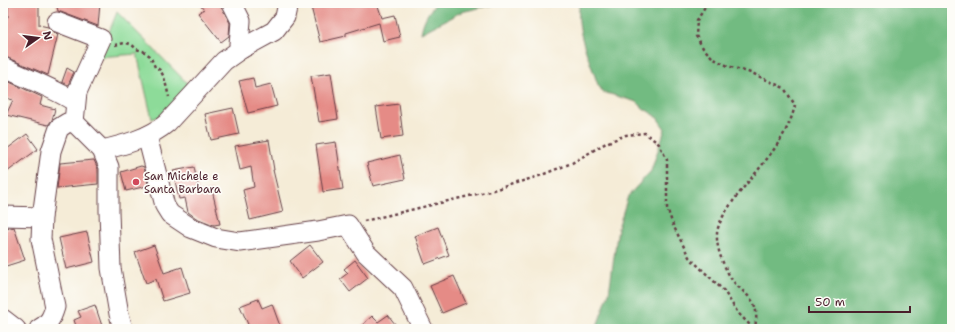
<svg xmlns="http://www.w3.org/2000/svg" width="955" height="332" font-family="'Shantell Sans',sans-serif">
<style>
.green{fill:#8ddb99;stroke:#6c7d62}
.forest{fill:#72bb81;stroke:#5e6d56}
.building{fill:#e58b86}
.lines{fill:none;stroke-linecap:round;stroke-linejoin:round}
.minor-casing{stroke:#643e45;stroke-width:21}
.path{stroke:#643e45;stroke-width:2.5;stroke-dasharray:3 3;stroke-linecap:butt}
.minor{stroke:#fff;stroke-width:19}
.poi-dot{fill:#d1495b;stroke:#fdfcf7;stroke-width:1.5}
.labels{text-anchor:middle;stroke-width:3.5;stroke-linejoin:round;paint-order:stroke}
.poi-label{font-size:11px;fill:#4a1f2b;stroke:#fdfcf7;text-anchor:start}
</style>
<rect width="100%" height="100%" fill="#fdfcf7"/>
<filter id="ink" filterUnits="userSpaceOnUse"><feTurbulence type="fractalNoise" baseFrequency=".025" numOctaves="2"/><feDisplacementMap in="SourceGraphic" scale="8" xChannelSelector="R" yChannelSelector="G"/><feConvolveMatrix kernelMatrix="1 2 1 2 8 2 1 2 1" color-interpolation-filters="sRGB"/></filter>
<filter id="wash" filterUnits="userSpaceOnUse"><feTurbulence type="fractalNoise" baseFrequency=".012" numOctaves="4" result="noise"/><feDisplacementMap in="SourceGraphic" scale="16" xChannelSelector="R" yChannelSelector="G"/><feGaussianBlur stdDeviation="0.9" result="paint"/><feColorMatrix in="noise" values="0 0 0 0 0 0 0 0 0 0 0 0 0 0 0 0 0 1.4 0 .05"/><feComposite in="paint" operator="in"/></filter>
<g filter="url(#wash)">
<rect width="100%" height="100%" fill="#f5ecd7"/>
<polygon class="green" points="117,12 190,86 163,115 152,119 137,54 99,57"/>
<g class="forest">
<path d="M437,3H501L461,12L421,33C423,21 428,11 437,3Z"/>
<path d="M580,3H952V329H596L609,293L618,228L628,196L651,171L665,129L656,116L643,108L637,102L603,92L598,85C590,60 574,29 580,3Z"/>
</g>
<g id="blocks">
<g class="building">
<polygon points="8,3 39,3 39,25 48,27 53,32 58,34 48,75 3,56 3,16 8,17"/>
<polygon points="56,3 100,3 98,26 58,11"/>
<polygon points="199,3 218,3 222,8 230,23 229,36 221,42 198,13 204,9"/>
<polygon points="310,3 377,3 382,18 395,15 400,37 383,41 379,23 346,33 346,36 320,42"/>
<polygon points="67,68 74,72 68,85 62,82"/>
<polygon points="331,73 338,119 319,122 311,76"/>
<polygon points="253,78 255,88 271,84 277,106 248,113 239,81"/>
<polygon points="3,79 42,97 40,105 55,109 52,120 48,125 6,115 13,100 3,97"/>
<polygon points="399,104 403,136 381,139 376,107"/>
<polygon points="233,108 239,134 211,140 205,114"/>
<polygon points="27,134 38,149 3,175 3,152"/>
<polygon points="269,140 274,170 273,170 283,212 250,220 243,190 254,187 251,167 240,170 235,146"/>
<polygon points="336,142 343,189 323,192 316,145"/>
<polygon points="400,155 405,179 373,186 367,163"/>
<polygon points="94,160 98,169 98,184 57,188 60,163"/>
<polygon points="141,166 144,167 148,184 147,186 126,191 121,172"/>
<polygon points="194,167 199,192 212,190 220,224 214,225 196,218 188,212 185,198 179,199 173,171"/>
<polygon points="14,227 25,260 3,267 3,230"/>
<polygon points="438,227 449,255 425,264 415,236"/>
<polygon points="87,232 94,262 66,269 59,238"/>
<polygon points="154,245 164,273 182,267 190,293 163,301 156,279 146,283 135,252"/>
<polygon points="310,245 323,262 302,278 290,261"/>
<polygon points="355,260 368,278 350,292 340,279 348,273 344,269"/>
<polygon points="454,276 466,303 442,313 430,286"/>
<polygon points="258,299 262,308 272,304 280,326 273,329 250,329 240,306"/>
<polygon points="95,305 103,329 77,329 74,320 81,317 78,311"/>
<polygon points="388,315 399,329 358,329 372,316 378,322"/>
</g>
</g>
</g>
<g filter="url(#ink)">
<use href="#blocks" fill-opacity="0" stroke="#643e45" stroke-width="1"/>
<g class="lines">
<g class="minor-casing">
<g id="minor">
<polyline points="232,3 241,21 239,44 241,49"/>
<polyline points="57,22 101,39 77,92 74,122"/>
<path d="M3,67C27,79 52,87 75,102"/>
<polyline points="147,136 165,206 170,214 191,228 216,238 240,242 318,231 348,225 366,253 403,288 423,329"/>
<path d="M102,150C124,145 150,138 167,123L224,61L241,49L274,31L285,17L288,3"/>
<polyline points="3,216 42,217"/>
<polyline points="3,319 16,329"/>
<path d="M39,329C49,324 52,317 55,307L41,239L42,217L51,151L59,128L67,123L74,122L102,150L109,167V211L111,268L119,314L123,329"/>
</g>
</g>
<g class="path">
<path d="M708,3L697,20L696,36L703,48L714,59L728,66L754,74L784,88L795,105C787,143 753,173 731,204C726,211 717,225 717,234C716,249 724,267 732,280C738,288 748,294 753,302C758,311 756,320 755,329"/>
<path d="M115,45C123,43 130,41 136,49L143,51L150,56L155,67L160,70L164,77L169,97"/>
<polyline points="364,221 490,191 539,176 572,163 606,143 626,135 645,133 659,144 667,160 667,208 673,225 689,257 724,291 738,313 754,329"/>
</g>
<use href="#minor" class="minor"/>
</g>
</g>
<circle class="poi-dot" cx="136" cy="182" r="4"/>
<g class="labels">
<g class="poi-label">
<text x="144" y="180">San Michele e<tspan x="144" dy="13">Santa Barbara</tspan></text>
</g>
</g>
<rect width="955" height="332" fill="none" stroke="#fdfcf7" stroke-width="16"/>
<g transform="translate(38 38) rotate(76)" stroke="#fdfcf7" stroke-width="3" paint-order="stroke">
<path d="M0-3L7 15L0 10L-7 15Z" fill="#4a1f2b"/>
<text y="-6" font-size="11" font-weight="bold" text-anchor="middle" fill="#4a1f2b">N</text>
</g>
<path d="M809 306v6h101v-6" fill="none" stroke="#4a1f2b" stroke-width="2"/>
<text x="815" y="306" font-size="12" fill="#4a1f2b" stroke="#fdfcf7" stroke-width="3" paint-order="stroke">50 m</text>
</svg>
